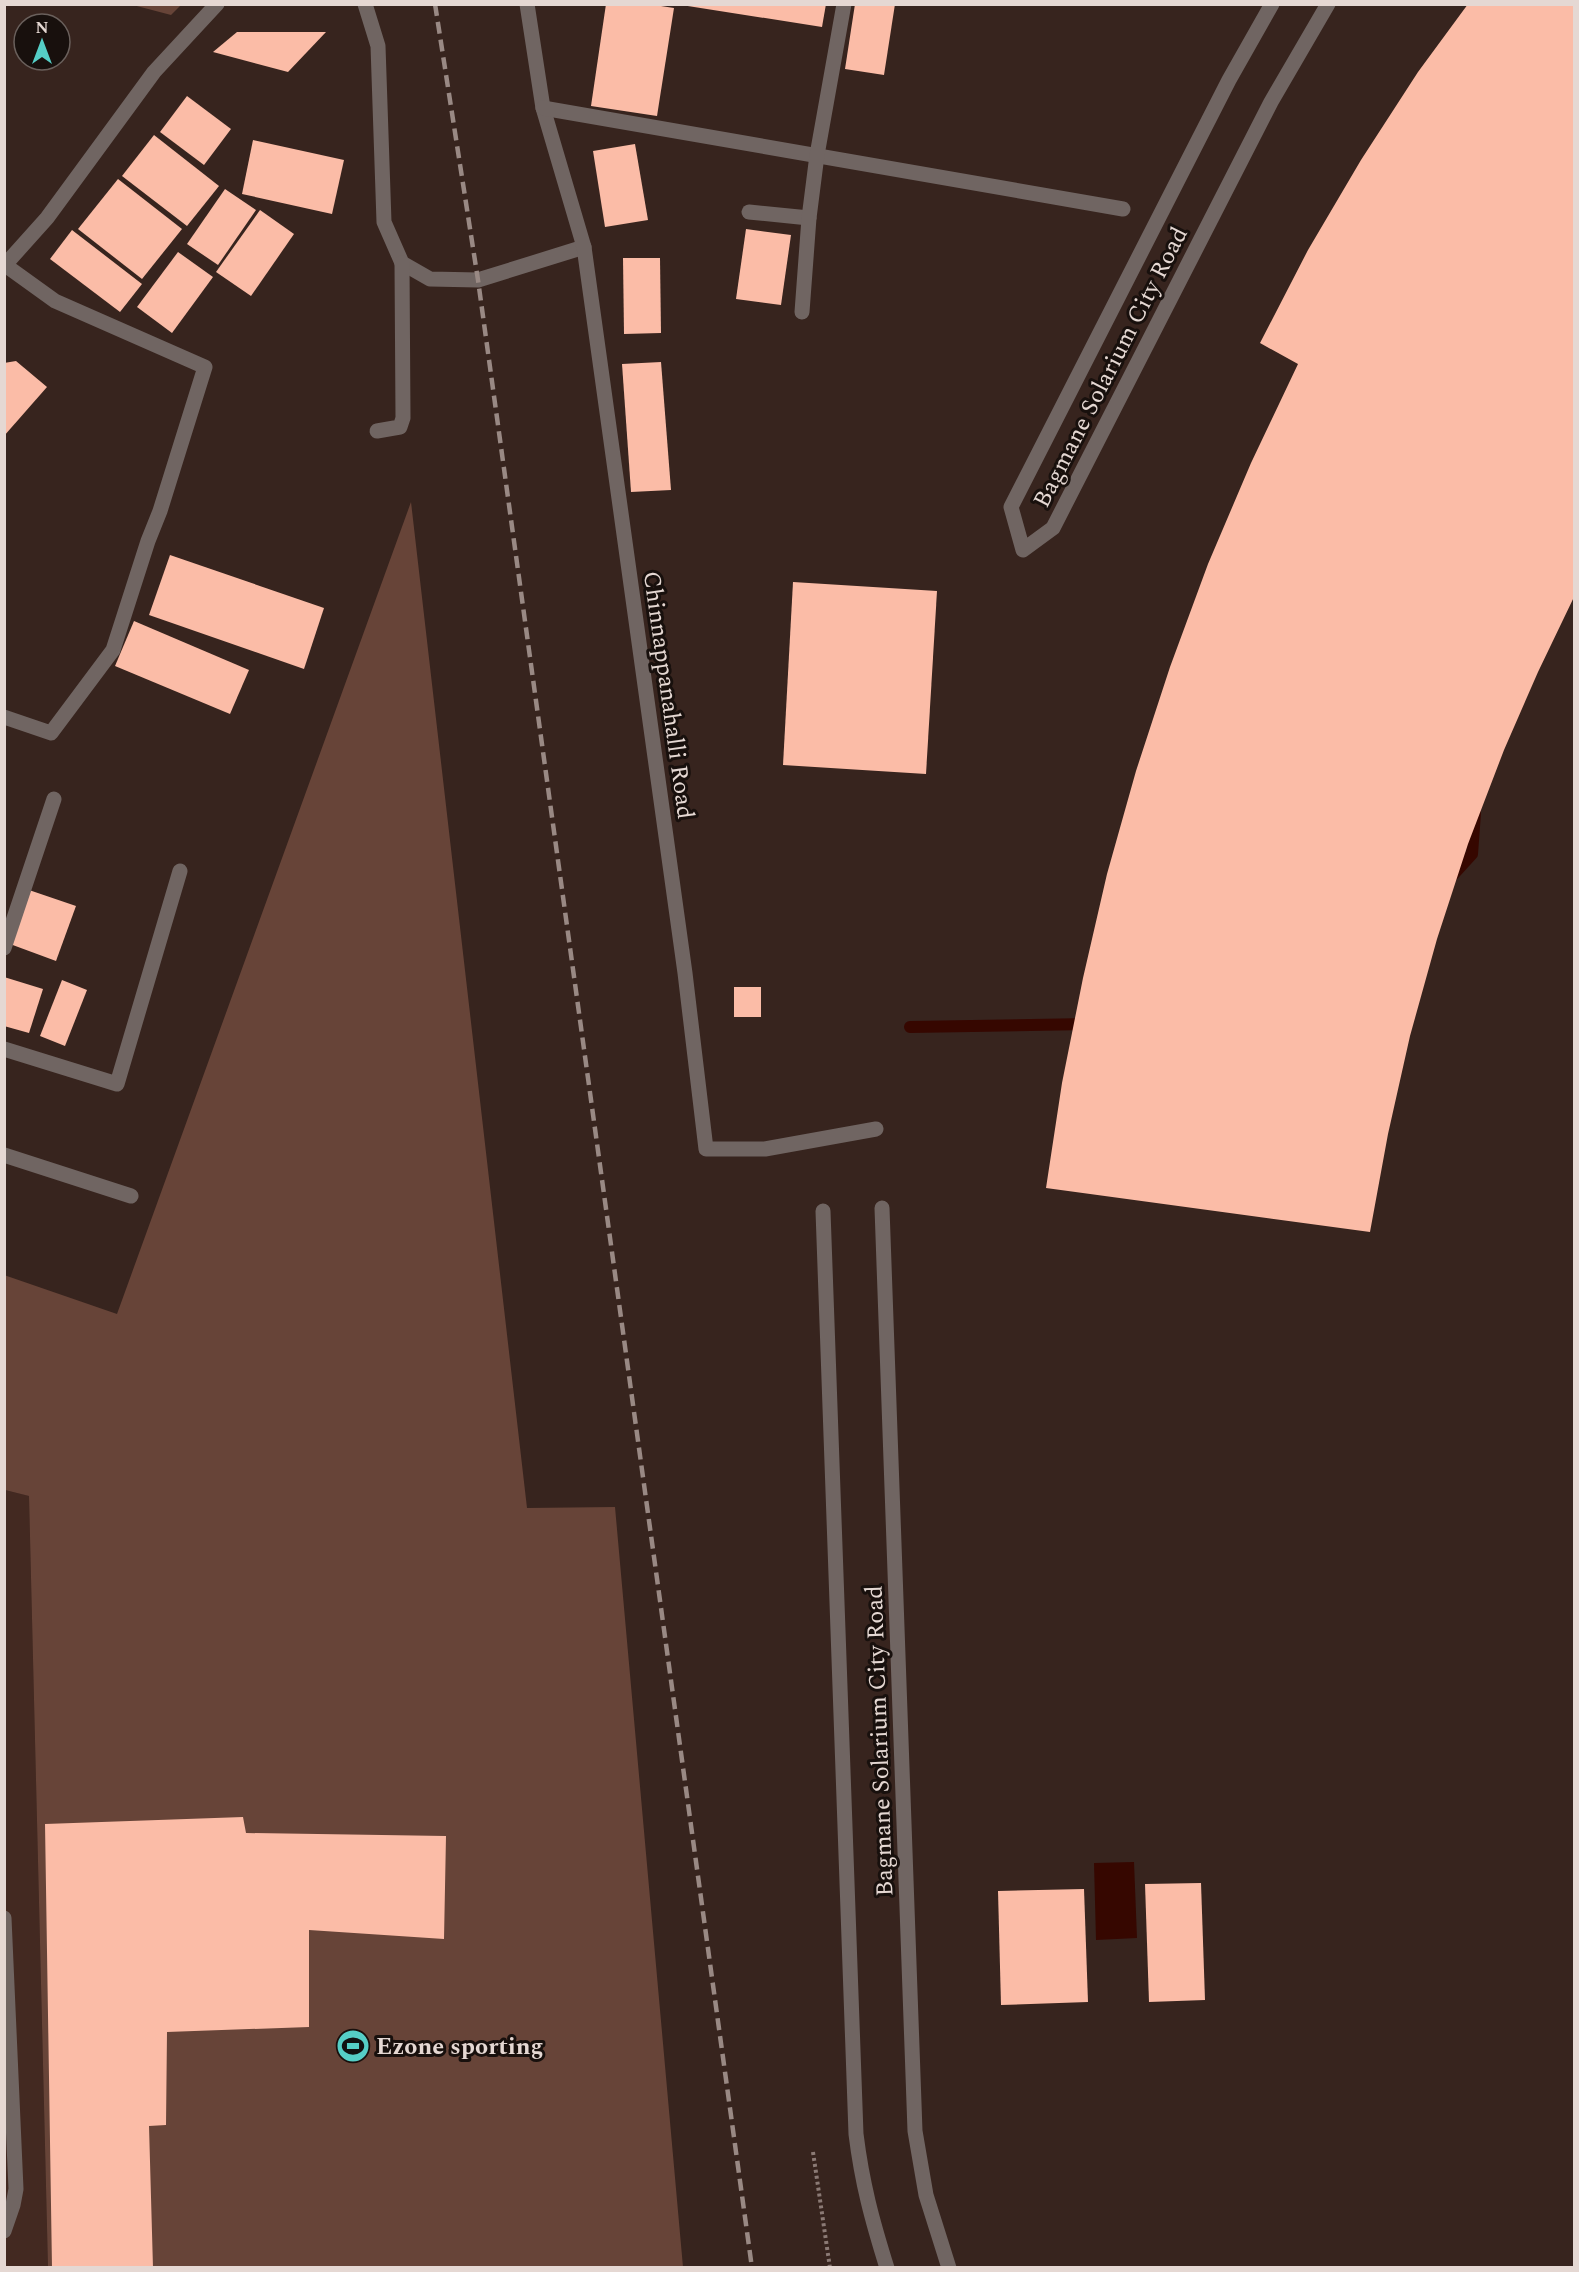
<svg xmlns="http://www.w3.org/2000/svg" width="1579" height="2272" font-family="Spectral,serif">
<style>
.built{fill:#432921}
.green{fill:#674438}
.water{fill:#360700}
.lines{fill:none;stroke-linecap:round;stroke-linejoin:round}
.stream{stroke:#360700;stroke-width:12}
.building{fill:#fbbca7}
.path{stroke:#8b7a75;stroke-width:4;stroke-dasharray:3 3;stroke-linecap:butt}
.minor{stroke:#706562;stroke-width:15}
.rail{stroke:#998984;stroke-width:4.5;stroke-dasharray:12 6;stroke-linecap:butt}
.labels{text-anchor:middle;stroke-width:6;stroke-linejoin:round;paint-order:stroke}
.street-label{font-size:24px;fill:#e5d8d3;stroke:#18100d}
.poi-label{font-size:24px;font-weight:bold;fill:#e5d8d3;stroke:#18100d;text-anchor:start}
</style>
<rect width="100%" height="100%" fill="#37241e"/>
<polygon class="built" points="4,1490 29,1496 48,2267 5,2267"/>
<g class="green">
<polygon points="133,5 181,4 181,5 171,15"/>
<polygon points="411,502 527,1508 615,1507 683,2267 48,2267 29,1496 5,1490 4,1275 117,1314"/>
</g>
<polygon class="water" points="1134,1862 1137,1938 1096,1940 1094,1863"/>
<g class="lines">
<g class="stream">
<polyline points="1451,877 1472,854 1475,813"/>
<polyline points="910,1027 1089,1024"/>
</g>
</g>
<g class="building">
<polygon points="606,4 648,4 674,8 657,116 591,106"/>
<polygon points="675,4 826,4 822,27"/>
<polygon points="855,4 895,4 884,75 845,69"/>
<polygon points="1468,4 1574,4 1574,597 1538,672 1504,750 1468,844 1437,939 1410,1036 1388,1134 1370,1232 1046,1188 1062,1083 1083,978 1107,874 1136,771 1170,667 1208,564 1251,463 1298,364 1260,343 1308,250 1361,160 1418,72"/>
<polygon points="237,32 326,32 288,72 213,52"/>
<polygon points="187,96 231,129 204,165 160,132"/>
<polygon points="154,135 219,186 187,226 122,176"/>
<polygon points="253,140 344,160 332,214 242,194"/>
<polygon points="635,144 648,220 605,227 593,151"/>
<polygon points="118,179 182,229 142,279 78,229"/>
<polygon points="225,189 256,210 218,265 187,244"/>
<polygon points="260,210 294,234 251,296 216,272"/>
<polygon points="746,229 791,235 781,305 736,299"/>
<polygon points="72,230 142,284 120,312 50,259"/>
<polygon points="178,252 213,277 172,333 137,307"/>
<polygon points="623,258 660,258 661,333 624,334"/>
<polygon points="16,361 47,387 4,436 4,363"/>
<polygon points="661,362 671,490 631,492 622,364"/>
<polygon points="170,555 324,608 304,669 149,615"/>
<polygon points="793,582 937,591 926,774 783,765"/>
<polygon points="134,621 249,670 230,714 115,666"/>
<polygon points="29,890 76,906 56,961 10,944"/>
<polygon points="4,977 43,989 29,1033 4,1026"/>
<polygon points="62,980 87,990 65,1046 40,1036"/>
<rect x="734" y="987" width="27" height="30"/>
<polygon points="243,1817 246,1833 446,1836 444,1939 309,1930 309,2027 167,2032 166,2125 149,2126 153,2268 52,2268 45,1824"/>
<polygon points="1201,1883 1205,2000 1149,2002 1145,1884"/>
<polygon points="1084,1889 1088,2002 1001,2005 998,1891"/>
</g>
<g class="lines">
<polyline class="path" points="813,2152 830,2268"/>
<g class="minor">
<polyline points="365,4 378,46 384,222 402,263 430,279 478,280 584,247"/>
<polyline points="527,4 543,108 584,247 685,973 706,1149 765,1149 876,1129"/>
<polyline points="1272,4 1229,80 1011,507 1023,550 1053,528 1271,102 1328,4"/>
<polyline points="543,108 1123,209"/>
<polyline points="749,212 809,218"/>
<polyline points="4,266 47,218 154,72 217,4"/>
<polyline points="802,312 809,218 817,155 844,4"/>
<polyline points="377,431 400,427 403,418 402,263"/>
<polyline points="4,717 51,733 113,650 148,541 160,511 205,367 55,301 5,265"/>
<polyline points="4,948 54,799"/>
<polyline points="4,1049 117,1084 180,871"/>
<polyline points="4,1155 131,1196"/>
<polyline points="882,1208 915,2131 926,2195 949,2268"/>
<path d="M823,1211L856,2134C862,2183 872,2220 887,2268"/>
<polyline points="4,1918 16,2189 13,2205 4,2231"/>
</g>
<polyline class="rail" points="435,4 478,280 752,2268"/>
</g>
<defs>
<g id="stadium-disc" transform="scale(1.725)"><circle r="9.5" fill="#55cec6" stroke="#18100d"/><path d="M0-5a6.5 5 0 1 0 0 10a6.5 5 0 1 0 0-10ZM-3.5-1.8h7v3.6h-7Z" fill="#111"/></g>
</defs>
<g fill-rule="evenodd">
<use href="#stadium-disc" x="353" y="2046"/>
</g>
<g class="labels">
<g class="street-label">
<text transform="translate(1110 367) rotate(-63)" y="8">Bagmane Solarium City Road</text>
<text transform="translate(669 695) rotate(82)" y="8">Chinnappanahalli Road</text>
<text transform="translate(879 1741) rotate(-92)" y="8">Bagmane Solarium City Road</text>
</g>
<g class="poi-label">
<text x="376" y="2054">Ezone sporting</text>
</g>
</g>
<rect width="1579" height="2272" fill="none" stroke="#e5d8d3" stroke-width="12"/>
<g transform="translate(42 42)"><circle r="28" fill="#18100d" stroke="#6a605c" stroke-width="1.5"/>
<path d="M0-4.5L10 22L0 15L-10 22Z" fill="#55cec6"/>
<text y="-9" font-size="16" font-weight="bold" text-anchor="middle" fill="#e5d8d3">N</text>
</g>
</svg>
